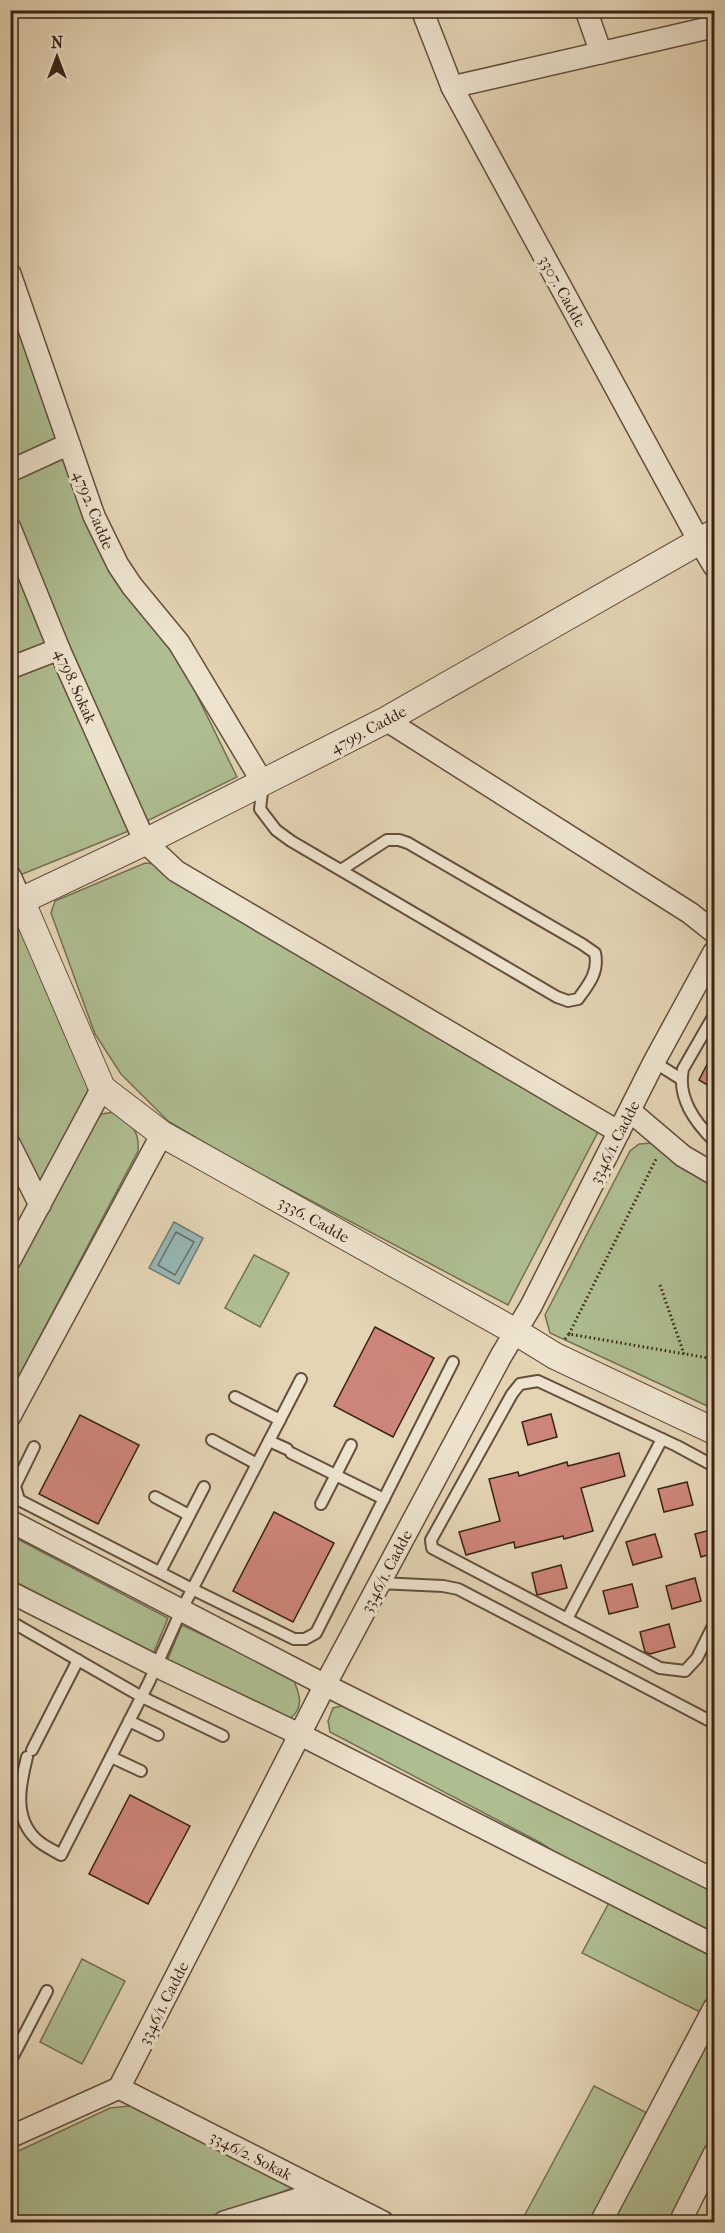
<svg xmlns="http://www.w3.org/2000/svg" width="725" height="2233" font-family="'IM FELL French Canon',serif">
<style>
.green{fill:#aebe91;stroke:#747054;stroke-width:1.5}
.water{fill:#97b7b6;stroke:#717c76;stroke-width:1.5}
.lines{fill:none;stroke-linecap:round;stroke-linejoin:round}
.shore{stroke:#686d66;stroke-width:1.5}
.building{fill:#ce8579;stroke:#392316;stroke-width:1.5}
.service-casing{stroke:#644f3e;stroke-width:14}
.minor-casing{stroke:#644f3e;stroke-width:24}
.tertiary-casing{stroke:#644f3e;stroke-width:28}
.path{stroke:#392316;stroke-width:3;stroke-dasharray:1.5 3;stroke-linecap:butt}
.service{stroke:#ede3ce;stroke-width:10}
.minor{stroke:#ede3ce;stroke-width:21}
.tertiary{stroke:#ede3ce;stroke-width:26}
.labels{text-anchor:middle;stroke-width:6;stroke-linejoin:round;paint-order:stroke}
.street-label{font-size:16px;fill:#392316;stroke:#ede3ce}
</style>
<rect width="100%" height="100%" fill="#e3d4b4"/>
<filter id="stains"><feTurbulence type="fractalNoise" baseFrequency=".00333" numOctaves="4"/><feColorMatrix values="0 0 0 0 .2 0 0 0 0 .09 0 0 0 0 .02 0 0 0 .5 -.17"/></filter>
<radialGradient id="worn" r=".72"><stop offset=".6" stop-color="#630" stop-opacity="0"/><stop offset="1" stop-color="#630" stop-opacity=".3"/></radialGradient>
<g class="green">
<polygon points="10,296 64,442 10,464"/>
<polygon points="69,453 150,620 187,675 237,777 147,821 11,514 10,486 17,474"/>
<polygon points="10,542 48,643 10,665"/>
<polygon points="56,656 131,830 20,875 11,856 11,674"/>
<polygon points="145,863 155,864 174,879 598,1132 508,1305 225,1155 168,1121 121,1074 95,1034 51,913 55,901"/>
<polygon points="11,921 15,922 22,932 91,1092 41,1185 11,1126"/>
<path d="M114,1112C130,1124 140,1129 138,1151L11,1391V1280L92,1124L102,1114Z"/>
<polygon points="652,1143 714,1180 714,1409 550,1333 545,1315 630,1151 639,1144"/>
<polygon points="254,1255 289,1273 260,1327 225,1308"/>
<polygon points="10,1535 168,1618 153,1654 11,1580"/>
<path d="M182,1625L293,1678C299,1694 305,1705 291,1718L268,1712L167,1661Z"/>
<polygon points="345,1705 714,1892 714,1935 590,1875 541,1843 330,1732 328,1721 333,1708"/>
<polygon points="610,1901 714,1952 714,1986 700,2012 582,1953"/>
<polygon points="82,1959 125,1981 82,2064 40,2042"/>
<polygon points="714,2024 714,2137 669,2222 613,2222"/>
<polygon points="594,2086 649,2114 593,2222 521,2222"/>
<polygon points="129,2106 147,2109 295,2187 202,2222 11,2222 10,2155 110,2108"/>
</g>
<polygon class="water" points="174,1222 203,1238 179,1284 149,1268"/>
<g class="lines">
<polygon class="shore" points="176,1232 194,1242 175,1275 158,1265"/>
</g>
<g class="building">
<polygon points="714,1051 714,1089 699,1080"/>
<polygon points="375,1327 434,1358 393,1437 334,1406"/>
<polygon points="551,1414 557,1437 528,1445 522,1422"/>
<polygon points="80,1415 139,1445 98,1524 39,1494"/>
<polygon points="619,1453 625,1476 581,1488 593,1531 564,1539 563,1536 515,1548 514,1542 466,1555 459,1532 500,1521 489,1479 518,1472 519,1476 567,1462 568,1466"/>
<polygon points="687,1482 693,1505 664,1512 658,1489"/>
<polygon points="274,1512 334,1543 293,1622 233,1591"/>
<polygon points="714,1529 714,1553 701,1557 695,1534"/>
<polygon points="655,1534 662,1557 633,1565 626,1542"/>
<polygon points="561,1565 567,1588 537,1595 532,1573"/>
<polygon points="695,1578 701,1601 672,1609 666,1586"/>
<polygon points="632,1584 638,1607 609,1614 603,1591"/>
<polygon points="669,1624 675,1647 650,1654 645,1652 640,1632"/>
<polygon points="130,1795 190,1826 148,1904 89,1874"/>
</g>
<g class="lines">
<g class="service-casing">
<g id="service">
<path d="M263,784L260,809L276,830L291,841L557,997L568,1001L578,999C589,984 599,972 595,953L582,944L408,843L399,840H387L341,870"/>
<path d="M714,1015L683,1069C677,1098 695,1122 714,1141"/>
<polyline points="654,1062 681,1079"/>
<polyline points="235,1397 280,1420"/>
<polyline points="212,1440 257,1464"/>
<polyline points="269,1441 287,1449"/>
<polyline points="34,1447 15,1486 19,1500 192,1589 294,1639 305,1639 316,1633 453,1362"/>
<polyline points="291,1453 384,1499"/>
<polyline points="714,1466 677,1446 538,1381 520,1384 512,1394 431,1540 432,1548 660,1668 685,1671 697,1658 714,1624"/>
<polyline points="155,1497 189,1515"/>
<polyline points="321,1504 351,1445"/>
<polyline points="160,1572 204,1487"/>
<polyline points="379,1583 443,1586 458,1589 714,1723"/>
<polyline points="567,1619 662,1439"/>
<polyline points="10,1621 142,1697 223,1736"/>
<polyline points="129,1721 158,1735"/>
<polyline points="32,1750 78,1660"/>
<path d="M27,1757C20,1785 13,1817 36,1839C43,1846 53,1850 61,1855L149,1682L181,1611L301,1379"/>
<polyline points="111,1757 141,1771"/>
<polyline points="10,2062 47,1991"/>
</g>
</g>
<g class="minor-casing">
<g id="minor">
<polyline points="422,10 452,87 699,541 714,566"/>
<polyline points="586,10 601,53"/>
<polyline points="452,87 704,29 714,29"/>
<polyline points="10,274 94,516 118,565 132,586 179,643 263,783"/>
<polyline points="10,471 69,444"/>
<polyline points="10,528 59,649 145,842 176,871 619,1132"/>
<polyline points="10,668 59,649"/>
<polyline points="386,720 690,913 714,932"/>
<polyline points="10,876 21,900"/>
<polyline points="630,1111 683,1156 714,1174"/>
<polyline points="10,1145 40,1205"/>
<polyline points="10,1260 102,1088"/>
<polyline points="10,1416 162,1134"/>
<polyline points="10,1521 325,1685 714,1880"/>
<polyline points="10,1592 156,1666 301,1735 714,1945"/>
<polyline points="119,2088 383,2222"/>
<polyline points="10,2137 119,2088 325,1685 501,1356 531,1306 654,1062 714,952"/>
<polyline points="224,2222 298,2199 340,2222"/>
<polyline points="294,2222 298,2199"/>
<polyline points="601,2222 714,2008"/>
<polyline points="680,2222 714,2154"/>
</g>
</g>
<g class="tertiary-casing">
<g id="tertiary">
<polyline points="21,900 102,1088 162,1134 516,1332 555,1356 714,1431"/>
<polyline points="10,906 145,842 386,720 714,533"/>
</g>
</g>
<g class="path">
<polyline points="660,1285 684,1354"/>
<polyline points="569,1334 657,1157"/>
<polyline points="565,1339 569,1334 714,1359"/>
</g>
<use href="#service" class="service"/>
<use href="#minor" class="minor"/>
<use href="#tertiary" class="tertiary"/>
</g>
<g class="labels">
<g class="street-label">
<text transform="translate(563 291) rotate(61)" y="6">3307. Cadde</text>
<text transform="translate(94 510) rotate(68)" y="6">4792. Cadde</text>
<text transform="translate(76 686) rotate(66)" y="6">4798. Sokak</text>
<text transform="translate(368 729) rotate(-28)" y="6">4799. Cadde</text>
<text transform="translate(614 1142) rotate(-63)" y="6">3346/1. Cadde</text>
<text transform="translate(314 1219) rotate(29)" y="6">3336. Cadde</text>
<text transform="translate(386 1571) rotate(-62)" y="6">3346/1. Cadde</text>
<text transform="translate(163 2003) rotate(-63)" y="6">3346/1. Cadde</text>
<text transform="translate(251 2155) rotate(27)" y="6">3346/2. Sokak</text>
</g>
</g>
<rect width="725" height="2233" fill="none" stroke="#e3d4b4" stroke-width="36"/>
<rect x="12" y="12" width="701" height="2209" fill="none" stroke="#392316" stroke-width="3"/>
<rect x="18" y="18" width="689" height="2197" fill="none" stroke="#392316" stroke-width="1.5"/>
<g transform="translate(57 57)" stroke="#ede3ce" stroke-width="4.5" paint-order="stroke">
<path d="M0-4.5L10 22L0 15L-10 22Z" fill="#392316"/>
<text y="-9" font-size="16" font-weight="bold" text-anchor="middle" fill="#392316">N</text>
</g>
<rect width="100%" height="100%" filter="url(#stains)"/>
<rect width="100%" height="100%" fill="url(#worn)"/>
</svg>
